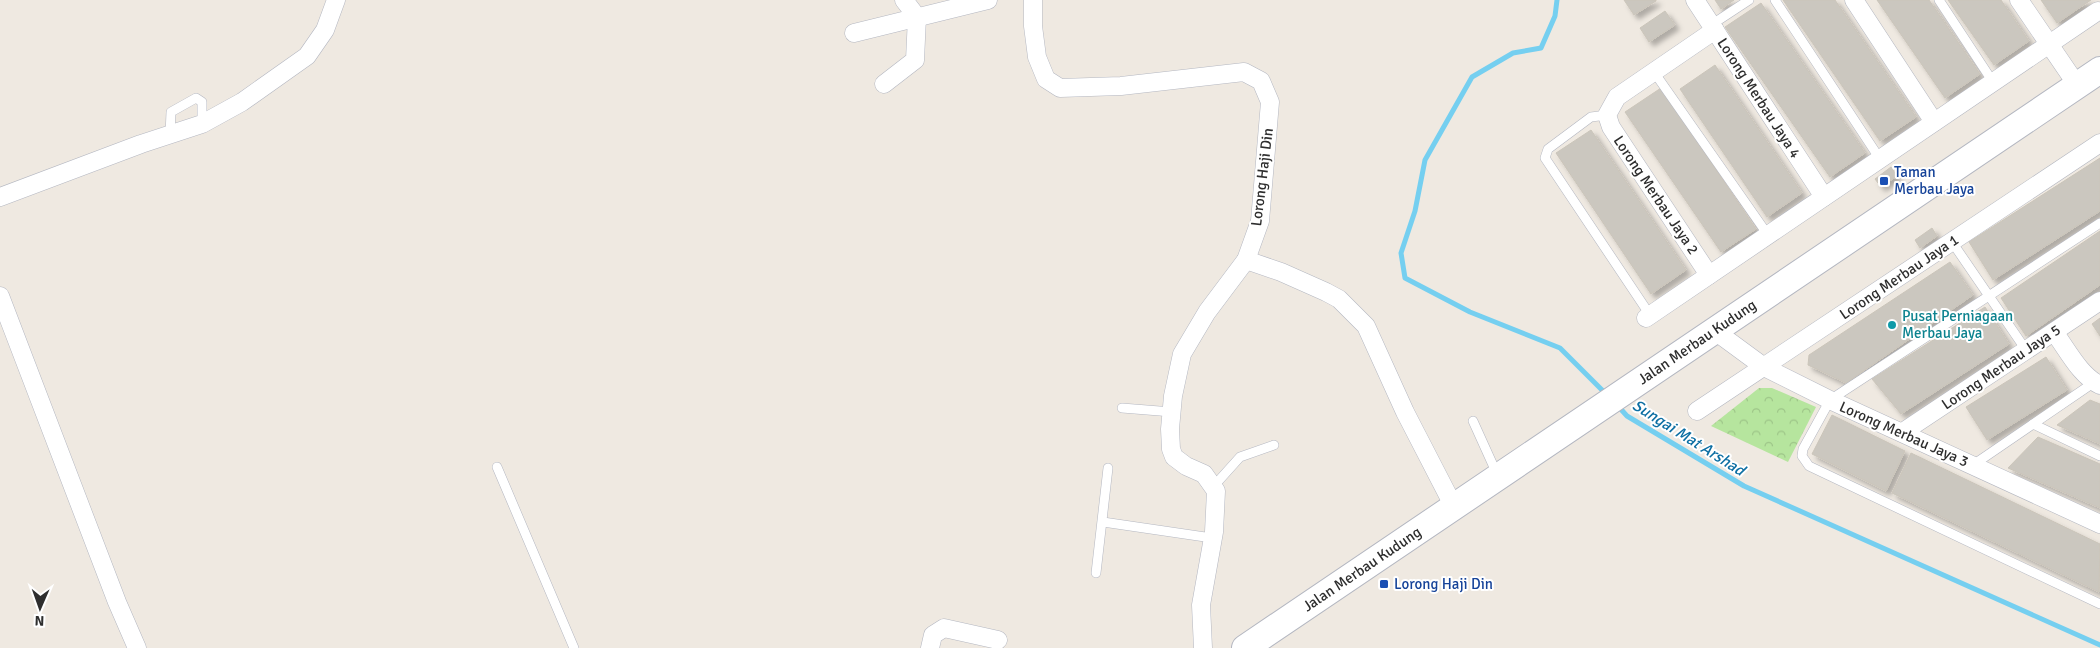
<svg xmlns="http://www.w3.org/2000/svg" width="2100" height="648" font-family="Signika,sans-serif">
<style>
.park{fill:url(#park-crowns)}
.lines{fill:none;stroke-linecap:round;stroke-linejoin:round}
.stream{stroke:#75cff0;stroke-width:5}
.building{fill:#cbc7bf;stroke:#cbc5ba;filter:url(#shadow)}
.service-casing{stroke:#b4b7c1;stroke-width:10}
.minor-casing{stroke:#b4b7c1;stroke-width:19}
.secondary-casing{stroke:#b4b7c1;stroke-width:28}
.service{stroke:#fff;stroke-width:9}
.minor{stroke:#fff;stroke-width:18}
.secondary{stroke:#fff;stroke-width:26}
.transit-dot{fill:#1a4fb4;stroke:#fff;stroke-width:2}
.culture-dot{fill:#0f9aa8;stroke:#fff;stroke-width:2}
.labels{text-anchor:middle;stroke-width:4;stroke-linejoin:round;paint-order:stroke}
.street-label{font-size:15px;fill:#2e2e2e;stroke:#fff}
.transit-label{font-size:15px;fill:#164399;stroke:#fff;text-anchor:start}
.culture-label{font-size:15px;fill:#0d838f;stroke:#fff;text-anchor:start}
.water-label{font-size:16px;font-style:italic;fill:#0d6fa3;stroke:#fff}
</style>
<defs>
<pattern id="park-crowns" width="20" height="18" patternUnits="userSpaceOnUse" patternTransform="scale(1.25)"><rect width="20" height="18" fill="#b6e59e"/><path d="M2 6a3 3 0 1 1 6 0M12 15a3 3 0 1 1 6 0" fill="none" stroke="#9dc588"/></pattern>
<filter id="shadow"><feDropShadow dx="4.5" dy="4.5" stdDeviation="2.5" flood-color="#0004"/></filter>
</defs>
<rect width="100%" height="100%" fill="#efe9e1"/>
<polygon class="park" points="1759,388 1772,388 1816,407 1788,462 1711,426"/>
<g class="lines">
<g class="stream">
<polyline points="1557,0 1555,16 1541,48 1513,53 1472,77 1425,160 1415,211 1401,253 1405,278 1470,312 1560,348 1607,395"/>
<polyline points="1618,406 1627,416 1744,486 2100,645"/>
</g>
</g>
<g class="building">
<polygon points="1624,0 1656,0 1656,1 1634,15"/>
<polygon points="1715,0 1734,0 1721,9"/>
<polygon points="1783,0 1835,0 1916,117 1880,141"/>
<polygon points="1877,0 1929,0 1980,74 1945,98"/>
<polygon points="1948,0 2001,0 2029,41 1994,65"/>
<polygon points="2041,0 2091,0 2057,23"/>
<polygon points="1761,3 1865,153 1830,177 1725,27"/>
<polygon points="1665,11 1675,25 1649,42 1640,28"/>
<polygon points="1715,65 1802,193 1767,217 1680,89"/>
<polygon points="1661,88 1756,229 1721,252 1625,112"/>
<polygon points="1591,130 1686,270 1651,294 1556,153"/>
<polygon points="2100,158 2100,211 1993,280 1969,242"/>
<polygon points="1891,167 1897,176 1881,187 1875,179"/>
<polygon points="1932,228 1937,236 1920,248 1915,240"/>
<polygon points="2100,231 2100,285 2026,336 2001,298"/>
<polygon points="1950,262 1973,295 1846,383 1808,365 1809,355"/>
<polygon points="1985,307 2009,344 1901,414 1872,379"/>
<polygon points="2100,318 2100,336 2092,324"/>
<polygon points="2046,357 2067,390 1987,440 1966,407"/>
<polygon points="2090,400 2100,404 2100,444 2057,425"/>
<polygon points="1832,415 1905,451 1886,491 1812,454"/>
<polygon points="2038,437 2100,464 2100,508 2008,468"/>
<polygon points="1911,453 2100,544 2099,592 1892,493"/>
</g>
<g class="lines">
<g class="service-casing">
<g id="service">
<polyline points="1775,0 1880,159"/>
<polyline points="1939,0 1993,82"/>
<polyline points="1711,25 1749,0"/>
<polyline points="1654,72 1768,235"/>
<polyline points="1607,115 1591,117 1548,149 1545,158 1650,315"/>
<polyline points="170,135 171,112 196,98 202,102 202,124"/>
<polyline points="2100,223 1830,400 1803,449 1802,456 1809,466 2100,604"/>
<polyline points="1952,242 2026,350"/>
<polyline points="1122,408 1172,412"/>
<polyline points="1473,421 1497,474"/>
<polyline points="2033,424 2100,456"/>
<polyline points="1973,465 2096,381"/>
<polyline points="497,467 574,648"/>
<polyline points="1213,487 1240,457 1274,445"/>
<polyline points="1103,522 1212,538"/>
<polyline points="1096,573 1108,468"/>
</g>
</g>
<g class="minor-casing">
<g id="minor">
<polyline points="1033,0 1033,26 1037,57 1046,79 1060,88 1121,86 1244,72 1261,81 1270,102 1260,221 1246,260 1207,312 1182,354 1173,396 1170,429 1171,449 1174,457 1186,466 1204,474 1216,491 1214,532 1201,605 1203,648"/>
<polyline points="1695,0 1824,197"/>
<polyline points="1854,0 1934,122"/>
<polyline points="2019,0 2077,85"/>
<polyline points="854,33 988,0"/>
<polyline points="884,84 915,60 917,17 904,0"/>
<polyline points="0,197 141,144 202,124 242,102 307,56 325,30 336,0"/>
<polyline points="1246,260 1281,272 1326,292 1339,299 1366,326 1405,412 1454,507"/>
<polyline points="1709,275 1611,127 1607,115 1617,97 1715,30"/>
<polyline points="0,296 117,602 137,648"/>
<polyline points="1646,318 2098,11"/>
<polyline points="1715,331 1764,367 1830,400 2100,524"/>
<path d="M2054,332C2067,349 2080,376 2100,385"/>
<polyline points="1697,411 2100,143"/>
<polyline points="1903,432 2100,301"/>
<polyline points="930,648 933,635 944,628 998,640"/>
</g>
</g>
<g class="secondary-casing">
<polyline id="secondary" points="1245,648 2100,70"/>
</g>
<use href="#service" class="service"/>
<use href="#minor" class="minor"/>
<use href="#secondary" class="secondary"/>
</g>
<g class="transit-dot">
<rect x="1879" y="176" width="10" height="10" rx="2.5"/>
<rect x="1379" y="579" width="10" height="10" rx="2.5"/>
</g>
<circle class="culture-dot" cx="1892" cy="325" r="5"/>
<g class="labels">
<g class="street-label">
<text transform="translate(1759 98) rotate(57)" y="5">Lorong Merbau Jaya 4</text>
<text transform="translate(1262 177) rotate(-83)" y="5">Lorong Haji Din</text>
<text transform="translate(1656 195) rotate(56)" y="5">Lorong Merbau Jaya 2</text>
<text transform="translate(1899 277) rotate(-34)" y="5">Lorong Merbau Jaya 1</text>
<text transform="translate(1697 342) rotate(-34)" y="5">Jalan Merbau Kudung</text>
<text transform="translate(2001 367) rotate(-34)" y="5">Lorong Merbau Jaya 5</text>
<text transform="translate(1904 434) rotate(24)" y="5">Lorong Merbau Jaya 3</text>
<text transform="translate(1362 569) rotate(-34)" y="5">Jalan Merbau Kudung</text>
</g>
<g class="transit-label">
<text x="1894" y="177">Taman<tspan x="1894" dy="17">Merbau Jaya</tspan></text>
<text x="1394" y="589">Lorong Haji Din</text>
</g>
<g class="culture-label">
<text x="1902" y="321">Pusat Perniagaan<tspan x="1902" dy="17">Merbau Jaya</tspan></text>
</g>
<g class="water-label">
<text transform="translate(1689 437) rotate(32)" y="6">Sungai Mat Arshad</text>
</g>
</g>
<g transform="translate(40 608) rotate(182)" stroke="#ffffff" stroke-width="4" paint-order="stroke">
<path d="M0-4L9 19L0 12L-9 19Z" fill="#2e2e2e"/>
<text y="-8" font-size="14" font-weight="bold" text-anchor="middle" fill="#2e2e2e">N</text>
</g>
</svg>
